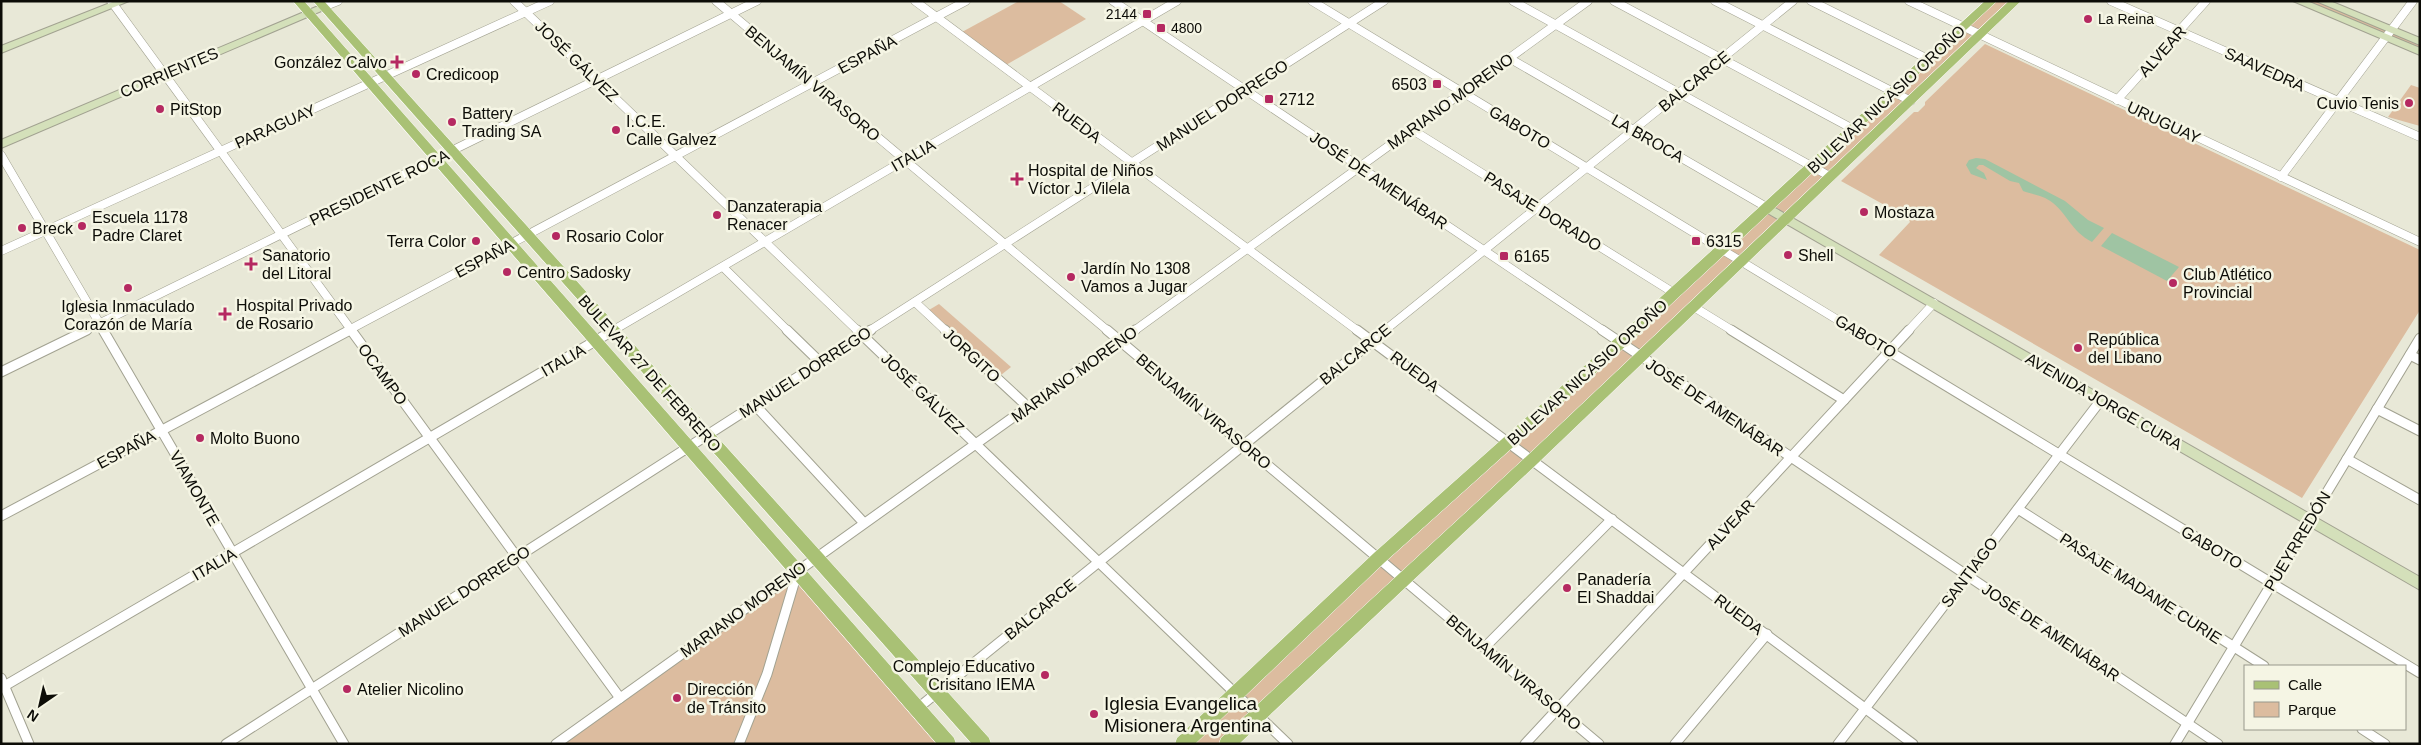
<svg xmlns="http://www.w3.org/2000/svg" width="2421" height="745" font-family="Helvetica,sans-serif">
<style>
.green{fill:#dcbc9f}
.water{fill:#9fc4a3}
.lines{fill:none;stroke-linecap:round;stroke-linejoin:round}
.street-far1-casing{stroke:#a2a291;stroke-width:9}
.street-casing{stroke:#a2a291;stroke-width:11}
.secondary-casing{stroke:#a2a291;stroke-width:2}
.primary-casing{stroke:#fff;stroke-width:1}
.street-far1{stroke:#fff;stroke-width:8}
.street{stroke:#fff;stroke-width:9}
.secondary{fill:#d4e0ba;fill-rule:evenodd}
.primary{fill:#a9c175;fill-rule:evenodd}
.poi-dot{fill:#b52961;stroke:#f5f5e4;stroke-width:2}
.labels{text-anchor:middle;stroke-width:5;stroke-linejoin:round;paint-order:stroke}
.far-poi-label{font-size:14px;fill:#0c0c07;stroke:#f5f5e4;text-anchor:start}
.street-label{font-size:16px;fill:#0c0c07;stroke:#f5f5e4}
.poi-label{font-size:16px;fill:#0c0c07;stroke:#f5f5e4;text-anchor:start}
.near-poi-label{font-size:19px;fill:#0c0c07;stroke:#f5f5e4;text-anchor:start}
</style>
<rect width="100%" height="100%" fill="#e8e8d7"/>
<g class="green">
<polygon points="1019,1 1059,1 1086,19 1006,65 962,32"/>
<polygon points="1992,1 2016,1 1227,744 1183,744"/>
<polygon points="2298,1 2321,1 2420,42 2420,52"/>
<polygon points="1985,44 2420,250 2420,310 2302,498 1879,255 1910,222 1908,218 1841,181 1914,112 1918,112 1925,105 1925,102"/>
<polygon points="2411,85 2420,88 2420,126 2388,117"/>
<polygon points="939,304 1011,367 1001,375 929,310"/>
<polygon points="798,570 948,744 556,744"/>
</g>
<g class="water">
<path d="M1976,158L1985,159L2065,201L2088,220L2104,228L2092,242C2070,230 2069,216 2053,203C2043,195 2034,195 2023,191L2019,183L2010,181L1983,165H1979L1976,168L1984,173L1987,180L1971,174L1966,165L1969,160Z"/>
<polygon points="2112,233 2179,267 2167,281 2101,246"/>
</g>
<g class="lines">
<g class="street-far1-casing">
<g id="street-far1">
<polyline points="111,1 352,331"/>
<polyline points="514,1 858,331"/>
<polyline points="716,1 1108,331"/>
<polyline points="915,1 1358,331"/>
<polyline points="1113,1 1604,331"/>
<polyline points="1312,1 1856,331"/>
<polyline points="1513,1 1831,177"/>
<polyline points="1614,1 1853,129"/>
<polyline points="1715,1 1911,101"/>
<polyline points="1811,1 1928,59"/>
<polyline points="1909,1 2420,242"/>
<polyline points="2111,1 2420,137"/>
<polyline points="323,7 338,1"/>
<polyline points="1509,58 1768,208"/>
<polyline points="2117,100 2206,1"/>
<polyline points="1411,129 1674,293"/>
<polyline points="1,155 104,331"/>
<polyline points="2281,177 2413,1"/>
<polyline points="1,251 550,1"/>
<polyline points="723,267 788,331"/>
<polyline points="915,302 946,331"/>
<polyline points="1694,307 1733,331"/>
<polyline points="84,331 757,1"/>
<polyline points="347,331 966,1"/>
<polyline points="612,331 1177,1"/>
<polyline points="869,331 1384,1"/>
<polyline points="1134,331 1588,1"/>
<polyline points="1384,331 1793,1"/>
<polyline points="1908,331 1934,303"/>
</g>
</g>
<g class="street-casing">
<g id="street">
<polyline points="103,330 344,744"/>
<polyline points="351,330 620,698"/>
<polyline points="787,330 821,363"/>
<polyline points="857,330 1288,744"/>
<polyline points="945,330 1028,407"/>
<polyline points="1107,330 1599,744"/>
<polyline points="1357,330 1913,744"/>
<polyline points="1602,330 2218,744"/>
<polyline points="1731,330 1844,400"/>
<polyline points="1854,330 2420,673"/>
<polyline points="2410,355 2420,360"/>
<polyline points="1,372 87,330"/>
<polyline points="755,405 864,523"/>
<polyline points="2377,409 2420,431"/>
<polyline points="2347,459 2420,500"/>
<polyline points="2018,509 2264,666"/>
<polyline points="1,516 350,330"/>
<polyline points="1485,647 1612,519"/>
<polyline points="1,678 29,744"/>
<polyline points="1,688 614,330"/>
<polyline points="918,708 1386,330"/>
<polyline points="2362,729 2385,744"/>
<polyline points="226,744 871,330"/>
<polyline points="556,744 1135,330"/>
<polyline points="739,744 767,674 798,570"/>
<polyline points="1525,744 1909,330"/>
<polyline points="1675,744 1767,634"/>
<polyline points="1838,744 2101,400"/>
<polyline points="2175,744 2420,338"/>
</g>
</g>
<g class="secondary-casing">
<g id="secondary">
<polygon points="115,1 129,1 1,53 1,46"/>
<polygon points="2293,1 2307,1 2420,48 2420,55"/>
<polygon points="2316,1 2330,1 2420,38 2420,45"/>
<polygon points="323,4 328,7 326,9 1,148 1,140"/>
<polygon points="1768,204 2420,577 2420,590 1764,211 1762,208 1764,205"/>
</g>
</g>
<g class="primary-casing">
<g id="primary">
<polygon points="293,1 304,1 954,738 956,744 937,744"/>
<polygon points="313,1 324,1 989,738 991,744 972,744"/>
<polygon points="1985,1 1997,1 1638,335 1384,563 1195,744 1175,744 1177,738 1374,553 1628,327"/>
<polygon points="2009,1 2021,1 1538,463 1239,744 1219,744 1221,738 1528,455"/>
</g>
</g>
<use href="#street-far1" class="street-far1"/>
<use href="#street" class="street"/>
<use href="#secondary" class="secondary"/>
<use href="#primary" class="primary"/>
</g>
<g class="poi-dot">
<rect x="1142" y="9" width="10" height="10" rx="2.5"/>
<circle cx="2088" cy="19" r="5"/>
<rect x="1156" y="23" width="10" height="10" rx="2.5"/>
<path d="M394.5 54.5h5v5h5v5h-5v5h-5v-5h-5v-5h5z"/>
<circle cx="416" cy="74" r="5"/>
<rect x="1432" y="79" width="10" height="10" rx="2.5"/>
<rect x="1264" y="94" width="10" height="10" rx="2.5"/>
<circle cx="2409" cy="103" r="5"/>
<circle cx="160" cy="109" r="5"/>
<circle cx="452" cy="122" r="5"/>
<circle cx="616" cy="130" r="5"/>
<path d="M1014.5 171.5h5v5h5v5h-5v5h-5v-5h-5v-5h5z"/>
<circle cx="1864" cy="212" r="5"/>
<circle cx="717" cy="215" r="5"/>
<circle cx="82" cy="226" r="5"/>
<circle cx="22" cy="228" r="5"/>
<circle cx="556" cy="236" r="5"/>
<circle cx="476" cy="241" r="5"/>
<rect x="1691" y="236" width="10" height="10" rx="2.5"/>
<circle cx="1788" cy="255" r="5"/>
<rect x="1499" y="251" width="10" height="10" rx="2.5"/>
<path d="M248.5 256.5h5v5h5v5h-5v5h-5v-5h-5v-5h5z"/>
<circle cx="507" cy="272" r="5"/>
<circle cx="1071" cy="277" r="5"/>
<circle cx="2173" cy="283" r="5"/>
<circle cx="128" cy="288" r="5"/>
<path d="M222.5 306.5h5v5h5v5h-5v5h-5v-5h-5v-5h5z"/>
<circle cx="2078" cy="348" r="5"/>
<circle cx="200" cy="438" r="5"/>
<circle cx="1567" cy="588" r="5"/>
<circle cx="1045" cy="675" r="5"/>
<circle cx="347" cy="689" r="5"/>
<circle cx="677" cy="698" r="5"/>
<circle cx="1094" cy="714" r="5"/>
</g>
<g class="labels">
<g class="far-poi-label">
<text x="1137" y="19" text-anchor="end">2144</text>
<text x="2098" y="24">La Reina</text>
<text x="1171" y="33">4800</text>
</g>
<g class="street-label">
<text transform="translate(2162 51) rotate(-48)" y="6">ALVEAR</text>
<text transform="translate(867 54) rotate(-28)" y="6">ESPAÑA</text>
<text transform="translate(577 61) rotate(44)" y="6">JOSÉ GÁLVEZ</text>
<text transform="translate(2265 69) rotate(24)" y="6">SAAVEDRA</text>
<text transform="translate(169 72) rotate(-23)" y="6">CORRIENTES</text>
<text transform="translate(1694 81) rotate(-39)" y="6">BALCARCE</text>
<text transform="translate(813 83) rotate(40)" y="6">BENJAMÍN VIRASORO</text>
<text transform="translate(1886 99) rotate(-43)" y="6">BULEVAR NICASIO OROÑO</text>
<text transform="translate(1450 101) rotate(-36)" y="6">MARIANO MORENO</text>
<text transform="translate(1222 105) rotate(-33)" y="6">MANUEL DORREGO</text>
<text transform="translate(1077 122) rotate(37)" y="6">RUEDA</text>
<text transform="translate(2164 122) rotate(25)" y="6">URUGUAY</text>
<text transform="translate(275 126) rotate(-24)" y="6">PARAGUAY</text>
<text transform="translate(1520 127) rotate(31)" y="6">GABOTO</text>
<text transform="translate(1648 138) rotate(30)" y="6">LA BROCA</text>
<text transform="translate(913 155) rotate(-30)" y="6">ITALIA</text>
<text transform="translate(1379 180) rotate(34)" y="6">JOSÉ DE AMENÁBAR</text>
<text transform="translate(379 187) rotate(-26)" y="6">PRESIDENTE ROCA</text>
<text transform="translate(1543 211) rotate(32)" y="6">PASAJE DORADO</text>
<text transform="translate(484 258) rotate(-28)" y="6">ESPAÑA</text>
<text transform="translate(1866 336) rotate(31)" y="6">GABOTO</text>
<text transform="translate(1355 354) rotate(-39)" y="6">BALCARCE</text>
<text transform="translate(972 355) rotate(43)" y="6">JORGITO</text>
<text transform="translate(563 360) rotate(-30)" y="6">ITALIA</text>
<text transform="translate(1415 371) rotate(37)" y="6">RUEDA</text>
<text transform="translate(805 372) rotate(-33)" y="6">MANUEL DORREGO</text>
<text transform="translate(1587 372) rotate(-42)" y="6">BULEVAR NICASIO OROÑO</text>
<text transform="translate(650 373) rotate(48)" y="6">BULEVAR 27 DE FEBRERO</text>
<text transform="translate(383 374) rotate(54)" y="6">OCAMPO</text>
<text transform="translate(1074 374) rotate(-36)" y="6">MARIANO MORENO</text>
<text transform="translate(923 393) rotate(44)" y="6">JOSÉ GÁLVEZ</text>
<text transform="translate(2104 401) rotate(30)" y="6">AVENIDA JORGE CURA</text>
<text transform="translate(1715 407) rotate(34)" y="6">JOSÉ DE AMENÁBAR</text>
<text transform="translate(1204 411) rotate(40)" y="6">BENJAMÍN VIRASORO</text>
<text transform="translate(126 449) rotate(-28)" y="6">ESPAÑA</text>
<text transform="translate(195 488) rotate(60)" y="6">VIAMONTE</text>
<text transform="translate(1730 524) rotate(-47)" y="6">ALVEAR</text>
<text transform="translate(2297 541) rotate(-59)" y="6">PUEYRREDÓN</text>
<text transform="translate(2212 547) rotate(31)" y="6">GABOTO</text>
<text transform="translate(214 564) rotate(-30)" y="6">ITALIA</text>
<text transform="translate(1969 572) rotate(-53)" y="6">SANTIAGO</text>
<text transform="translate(2141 588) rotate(33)" y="6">PASAJE MADAME CURIE</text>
<text transform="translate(464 591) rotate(-33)" y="6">MANUEL DORREGO</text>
<text transform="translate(743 609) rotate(-36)" y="6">MARIANO MORENO</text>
<text transform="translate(1040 609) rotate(-39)" y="6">BALCARCE</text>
<text transform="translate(1739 614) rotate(37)" y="6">RUEDA</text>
<text transform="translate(2051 632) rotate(34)" y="6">JOSÉ DE AMENÁBAR</text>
<text transform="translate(1514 672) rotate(40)" y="6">BENJAMÍN VIRASORO</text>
</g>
<g class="poi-label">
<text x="387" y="68" text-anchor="end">González Calvo</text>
<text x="426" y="80">Credicoop</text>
<text x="1427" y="90" text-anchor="end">6503</text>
<text x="1279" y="105">2712</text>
<text x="2399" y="109" text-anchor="end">Cuvio Tenis</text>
<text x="170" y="115">PitStop</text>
<text x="462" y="119">Battery<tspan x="462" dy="18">Trading SA</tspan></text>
<text x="626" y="127">I.C.E.<tspan x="626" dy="18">Calle Galvez</tspan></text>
<text x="1028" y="176">Hospital de Niños<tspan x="1028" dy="18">Víctor J. Vilela</tspan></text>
<text x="727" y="212">Danzaterapia<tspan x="727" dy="18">Renacer</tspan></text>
<text x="1874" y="218">Mostaza</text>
<text x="92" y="223">Escuela 1178<tspan x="92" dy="18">Padre Claret</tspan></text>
<text x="32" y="234">Breck</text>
<text x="566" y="242">Rosario Color</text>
<text x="466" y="247" text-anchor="end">Terra Color</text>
<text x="1706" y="247">6315</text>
<text x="262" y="261">Sanatorio<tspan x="262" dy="18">del Litoral</tspan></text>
<text x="1798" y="261">Shell</text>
<text x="1514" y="262">6165</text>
<text x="1081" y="274">Jardín No 1308<tspan x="1081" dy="18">Vamos a Jugar</tspan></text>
<text x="517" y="278">Centro Sadosky</text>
<text x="2183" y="280">Club Atlético<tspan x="2183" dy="18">Provincial</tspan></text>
<text x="236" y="311">Hospital Privado<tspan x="236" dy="18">de Rosario</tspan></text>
<text x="128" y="312" text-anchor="middle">Iglesia Inmaculado<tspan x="128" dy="18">Corazón de María</tspan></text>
<text x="2088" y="345">República<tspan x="2088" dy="18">del Libano</tspan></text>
<text x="210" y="444">Molto Buono</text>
<text x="1577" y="585">Panadería<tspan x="1577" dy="18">El Shaddai</tspan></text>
<text x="1035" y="672" text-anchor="end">Complejo Educativo<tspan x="1035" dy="18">Crisitano IEMA</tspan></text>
<text x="357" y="695">Atelier Nicolino</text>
<text x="687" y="695">Dirección<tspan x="687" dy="18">de Tránsito</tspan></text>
</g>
<g class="near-poi-label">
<text x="1104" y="710">Iglesia Evangelica<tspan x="1104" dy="22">Misionera Argentina</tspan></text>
</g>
</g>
<rect width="2421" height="745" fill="none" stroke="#0c0c07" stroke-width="5"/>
<rect x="2244" y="665" width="162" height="65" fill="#f5f5e4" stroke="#98988c"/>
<rect x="2254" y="681" width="25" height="8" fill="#a9c175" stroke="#98988c"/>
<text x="2288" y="690" font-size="15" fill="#0c0c07">Calle</text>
<rect x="2254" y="702" width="25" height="15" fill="#dcbc9f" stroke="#98988c"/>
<text x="2288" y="715" font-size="15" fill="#0c0c07">Parque</text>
<g transform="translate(40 705) rotate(214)" stroke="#f5f5e4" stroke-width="4" paint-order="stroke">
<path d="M0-4L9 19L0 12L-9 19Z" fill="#0c0c07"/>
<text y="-8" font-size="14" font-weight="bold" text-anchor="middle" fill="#0c0c07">N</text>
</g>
</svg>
